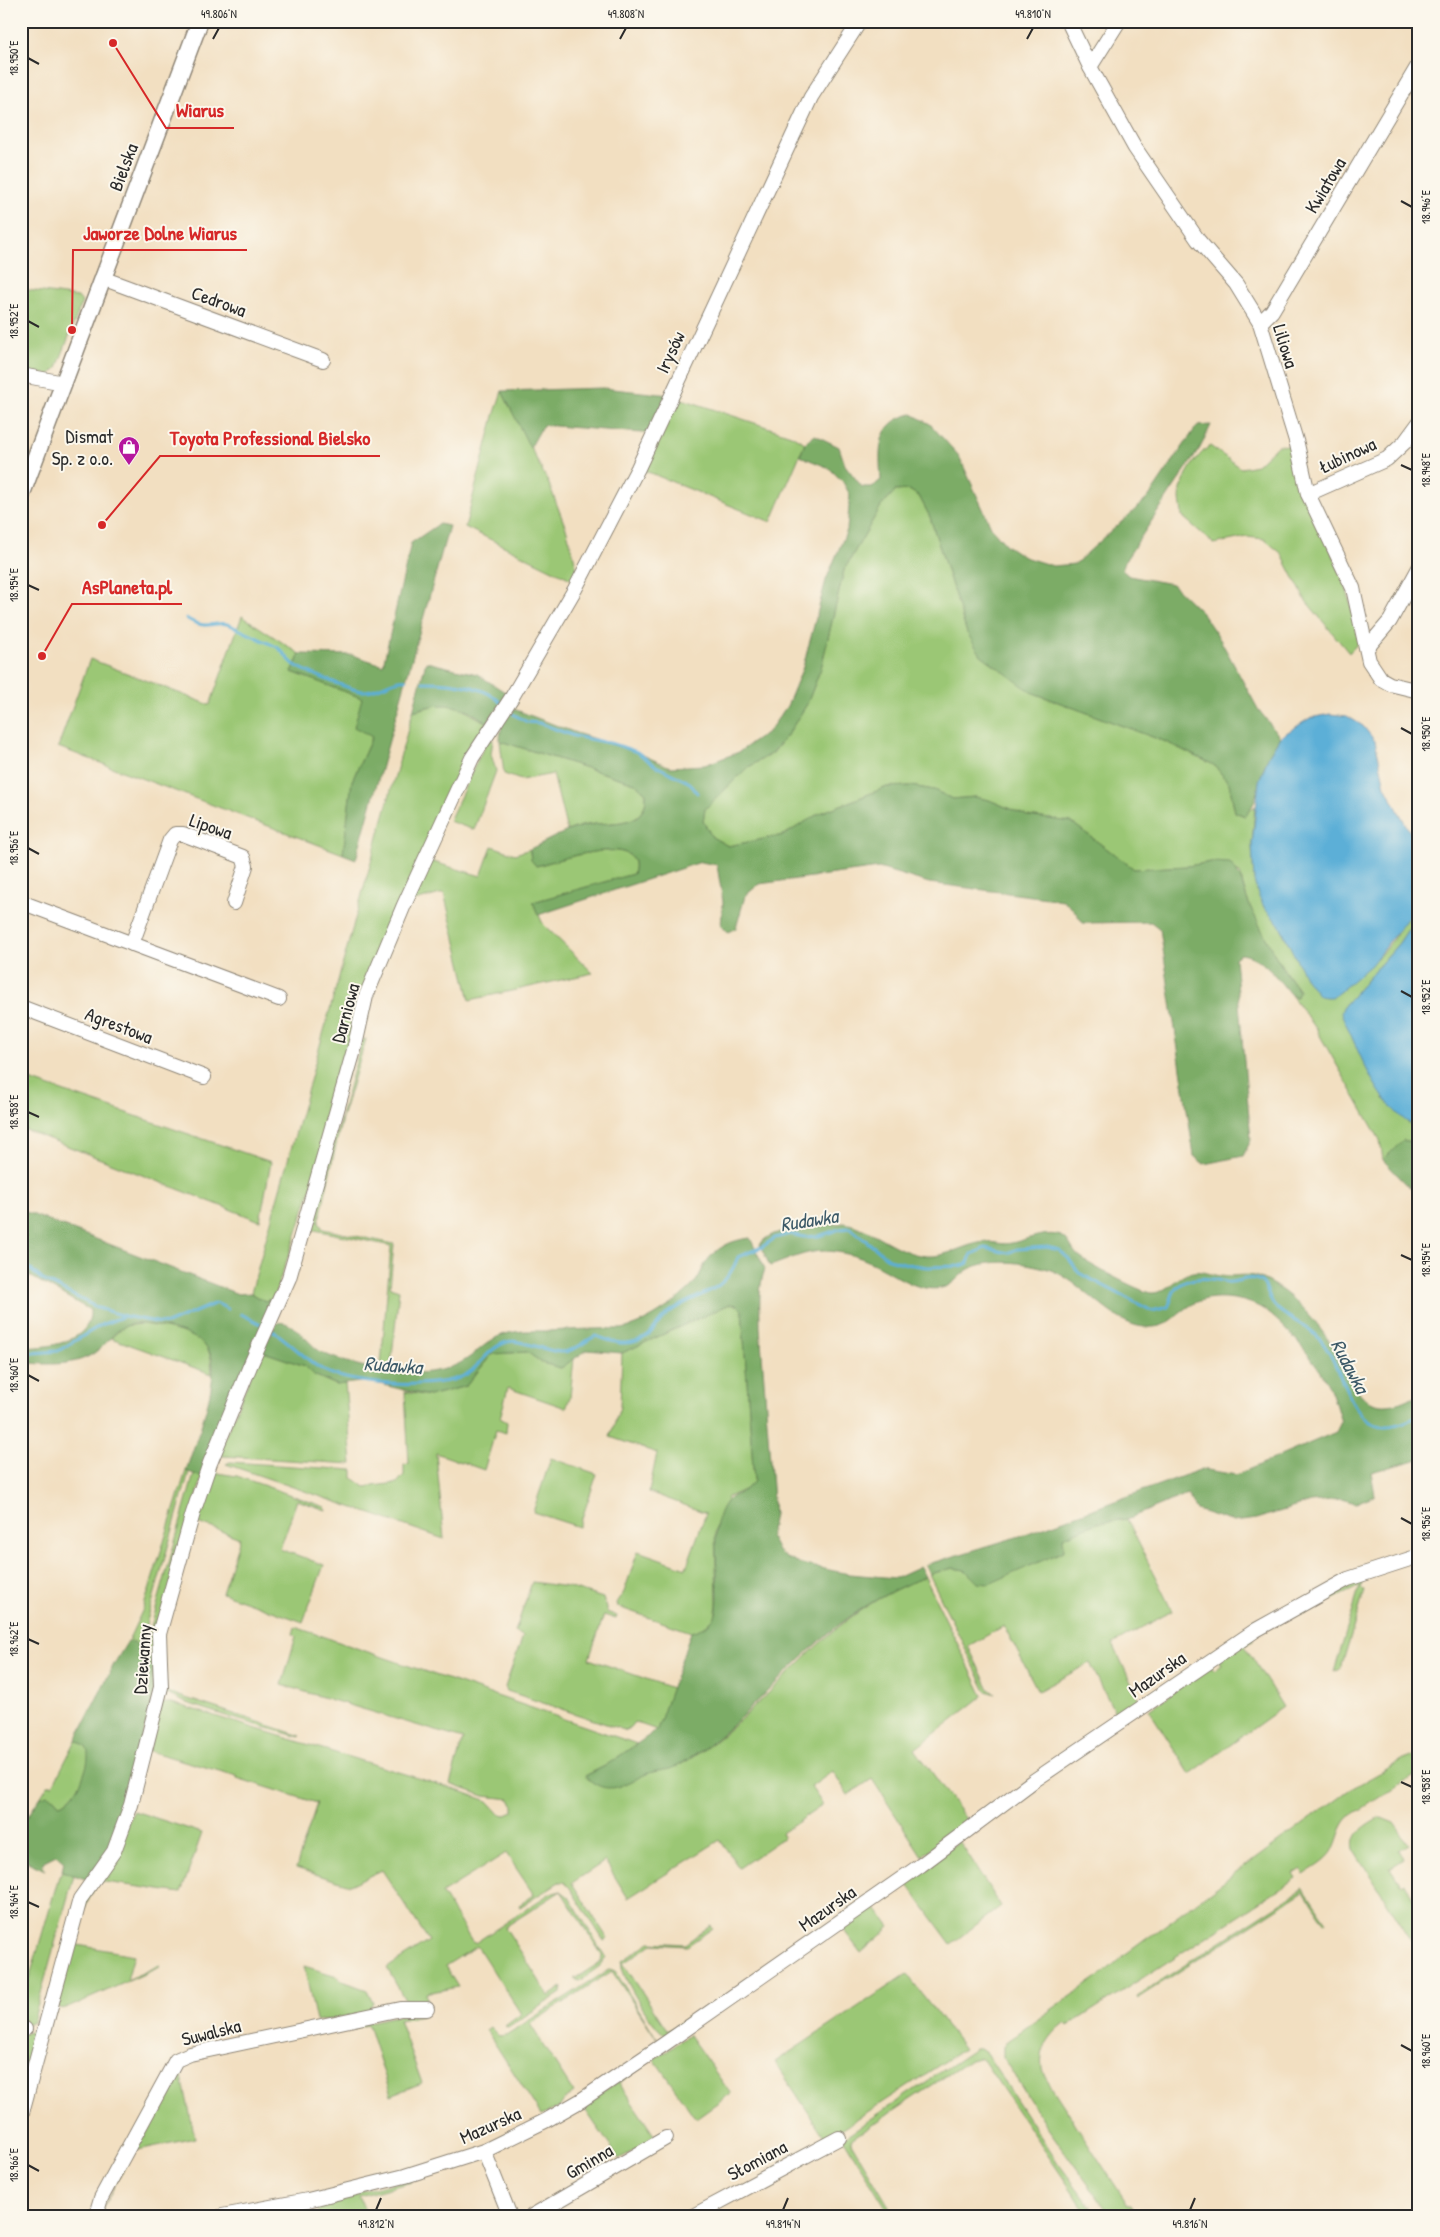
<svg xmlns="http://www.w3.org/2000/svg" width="1440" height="2237" font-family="'Patrick Hand',sans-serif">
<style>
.green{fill:#9bc774;stroke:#637950}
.forest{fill:#7cac66;stroke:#546c48}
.water{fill:#5bafd7;stroke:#436d81}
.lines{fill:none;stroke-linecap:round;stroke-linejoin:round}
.stream{stroke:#5bafd7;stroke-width:3}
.minor-casing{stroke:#8e8576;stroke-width:16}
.major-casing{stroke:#8e8576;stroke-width:19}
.minor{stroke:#fff;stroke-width:14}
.major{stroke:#fff;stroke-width:16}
.ticks{fill:none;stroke:#2b2b2b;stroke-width:2}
.labels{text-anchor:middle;stroke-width:4;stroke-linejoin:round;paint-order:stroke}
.street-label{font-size:19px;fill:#2b2b2b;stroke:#fbf7ec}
.poi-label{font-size:19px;fill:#2b2b2b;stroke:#fbf7ec;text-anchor:end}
.water-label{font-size:20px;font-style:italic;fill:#3c5967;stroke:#fbf7ec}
.leader{fill:none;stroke:#d62828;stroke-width:2}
.callout-dot{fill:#d62828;stroke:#fbf7ec;stroke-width:2}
.callout-label{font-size:20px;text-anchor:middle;font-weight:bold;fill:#d62828;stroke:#fbf7ec;stroke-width:4;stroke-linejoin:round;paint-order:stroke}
.neatline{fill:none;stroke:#2b2b2b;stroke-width:2}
.ticks-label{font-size:12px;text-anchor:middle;fill:#2b2b2b}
</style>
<rect width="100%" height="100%" fill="#fbf7ec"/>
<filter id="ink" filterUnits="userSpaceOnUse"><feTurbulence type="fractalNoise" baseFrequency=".02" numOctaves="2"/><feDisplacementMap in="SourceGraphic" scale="10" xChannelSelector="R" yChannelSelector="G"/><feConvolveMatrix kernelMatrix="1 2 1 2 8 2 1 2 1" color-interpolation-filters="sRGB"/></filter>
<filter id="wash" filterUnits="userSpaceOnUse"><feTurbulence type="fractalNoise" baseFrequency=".0096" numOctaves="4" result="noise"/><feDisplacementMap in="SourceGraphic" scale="20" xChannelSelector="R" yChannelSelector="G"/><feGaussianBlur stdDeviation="1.12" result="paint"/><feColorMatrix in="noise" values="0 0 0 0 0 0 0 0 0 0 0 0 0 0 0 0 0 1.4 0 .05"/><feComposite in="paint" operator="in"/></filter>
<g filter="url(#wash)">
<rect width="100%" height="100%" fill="#f2dfc1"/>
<g class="green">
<polygon points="21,289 78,297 82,302 57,368 50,375 21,371"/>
<polygon points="502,391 549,484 567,531 577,569 573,580 465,527 494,416"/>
<polygon points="670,395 791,435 805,443 771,522 638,468"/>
<path d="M1278,445L1291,446L1347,590L1359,642L1349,653L1306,601L1281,553L1264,539L1247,537L1214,544L1182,516C1182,510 1180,503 1180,496C1181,480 1196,455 1210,446L1241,468L1257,465Z"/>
<path d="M909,490L919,496L930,517L967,633L1031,692L1166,742L1214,765L1229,783L1235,812L1245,816L1255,806L1252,844L1254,881L1265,909L1279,924L1287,941L1338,993C1356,976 1376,962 1391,942C1402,927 1409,911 1419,895V913L1399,943L1343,1007L1384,1099L1408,1123L1419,1129V1144L1403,1140L1383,1160L1380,1140L1315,1027L1291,995L1297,997L1299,991C1273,956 1249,916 1240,873L1211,862L1188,866L1134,869L1071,822L1027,816L989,800L975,797L952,799L934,790L911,786L887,787L818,814L784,835L728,846L712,837L703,821L705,809L747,768L773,753L788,734L807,704L821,668L844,570L881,506L895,491Z"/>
<polygon points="242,616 300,654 292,672 362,698 372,737 352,781 343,854 58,747 90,659 210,705"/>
<polygon points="443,703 459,707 487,723 402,902 297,1232 273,1299 265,1301 251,1293 413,711"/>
<polygon points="488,738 493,740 491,754 496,771 474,830 449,821"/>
<path d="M500,741L635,783L646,793C648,829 611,821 586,825C579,826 573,829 567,831L553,774L521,780L504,774Z"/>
<path d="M492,846L515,854L530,849V854L536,866C553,862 646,829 633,874L533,902L543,924L593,973L470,1000L444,893L411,902L430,861L481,876Z"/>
<polygon points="366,1039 342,1118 319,1222 323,1229 394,1244 390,1287 399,1290 391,1366 381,1365 391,1246 310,1229 362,1040"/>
<polygon points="21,1077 271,1162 260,1221 21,1128"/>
<polygon points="730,1304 737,1305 742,1310 754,1481 748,1488 728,1497 715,1531 717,1604 715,1618 704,1628 691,1632 618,1607 617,1603 624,1592 638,1551 686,1568 706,1513 649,1492 657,1453 610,1437 620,1407 622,1353"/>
<path d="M142,1324C163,1328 203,1331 210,1355C212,1360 211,1368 212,1374L111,1338L124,1326Z"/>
<polygon points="261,1351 305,1366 314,1375 336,1385 345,1383 352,1464 223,1456 218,1454"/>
<polygon points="527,1352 542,1363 561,1368 574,1358 570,1397 566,1408 508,1388 500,1418 507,1422 506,1433 496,1430 484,1470 436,1453 444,1539 226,1464 230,1462 353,1470 353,1478 365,1487 397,1483 404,1475 404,1465 409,1464 405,1392 429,1396 466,1386 492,1354"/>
<polygon points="551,1458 597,1474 579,1527 533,1512"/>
<polygon points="186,1471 189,1472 140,1646 128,1641 143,1609"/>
<polygon points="217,1473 237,1476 325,1507 326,1510 297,1500 280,1549 324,1565 303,1622 222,1593 240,1538 193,1521 212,1476"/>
<polygon points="194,1474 202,1477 156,1652 145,1648"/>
<polygon points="1127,1519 1172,1611 1113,1644 1141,1704 1118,1719 1090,1663 1038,1691 1004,1626 968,1646 989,1689 995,1694 986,1691 929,1574 953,1568 965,1570 978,1583 1062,1537 1097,1523"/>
<path d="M925,1577L983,1696L915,1749L968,1822L922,1856L872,1779L848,1795L833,1771L811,1787L823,1805L782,1833L784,1837L739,1868L720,1840L628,1898L605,1861L572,1883L608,1939L604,1941L570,1888L564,1882H559L520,1907L519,1905L534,1895L506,1853L442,1893L472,1942L475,1943L549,1894L561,1891L569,1897L606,1958L600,1966L579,1981L574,1979L601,1962L602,1955L561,1891L505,1927L549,1996L562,1987L561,1993L508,2027L505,2026L521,2014L477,1946L445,1966L458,1987L426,1993L428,2006L408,2003L405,2000L387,1968L429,1941L382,1870L350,1885L296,1868L317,1803L237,1778V1776L149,1751L161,1703H172L457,1790L488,1801L500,1814L506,1815L513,1812V1805L510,1799L484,1796L450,1784L463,1739L282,1685L296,1636L293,1634L295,1627L637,1744L605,1766L585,1776L618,1787C628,1782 639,1776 649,1773C657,1770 665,1770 672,1768C684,1765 709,1746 720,1737C791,1680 833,1610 925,1577Z"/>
<polygon points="1362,1581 1361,1589 1365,1590 1341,1669 1334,1672 1360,1586 1302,1614 1299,1608 1332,1590"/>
<polygon points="532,1582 568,1587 603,1598 607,1612 617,1616 616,1619 604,1615 589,1659 672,1688 657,1730 634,1722 627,1731 507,1691 505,1687 523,1636 515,1632"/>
<polygon points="1252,1637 1254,1640 1245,1646 1283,1707 1190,1774 1149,1710 1210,1665 1214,1671 1222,1665 1219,1659"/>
<path d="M164,1691L301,1736L299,1737C276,1730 175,1704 164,1691Z"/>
<path d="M76,1740C81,1743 88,1746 89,1754C89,1769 75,1802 59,1804L54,1798H40L48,1785H53Z"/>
<path d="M1419,1754V1772L1349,1817C1339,1827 1339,1840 1332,1852C1325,1862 1314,1867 1304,1874L1301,1869L1293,1874L1296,1879L1068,2026L1065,2023C1048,2036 1035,2055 1045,2077L1128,2205H1131L1138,2216H1111L1047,2127L1003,2058V2047L1007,2041L1106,1971L1123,1956L1349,1790L1403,1760Z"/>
<polygon points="134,1811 202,1833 181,1893 98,1881 81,1915 84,1899"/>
<path d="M1379,1817L1394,1823L1409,1844L1399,1850L1404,1859L1390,1868L1401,1885L1404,1883L1419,1906V1952L1354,1850C1350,1832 1367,1825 1379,1817Z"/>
<polygon points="959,1841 1001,1906 951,1944 905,1881"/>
<polygon points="62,1871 74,1875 33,2022 27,2025 21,2016 21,2007 59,1876"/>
<polygon points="1304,1888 1327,1922 1325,1923 1304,1891 1138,1998 1137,1996"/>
<polygon points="873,1905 890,1927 861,1953 842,1928"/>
<path d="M711,1925L713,1928L687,1946L653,1944L623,1963L668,2031L687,2018L690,2022L667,2036L664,2034C653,2027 617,1972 622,1961L650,1942L685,1944Z"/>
<polygon points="72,1944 134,1955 127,1980 160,1965 160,1967 70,2007 61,2009 57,2004"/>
<polygon points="304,1966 337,1976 340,1980 367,1990 373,2002 367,2013 316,2021"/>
<polygon points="610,1969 615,1971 657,2039 612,1971 530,2024 574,2093 564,2100 559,2108 541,2115 486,2030 490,2027 499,2036 506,2035"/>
<polygon points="907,1974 964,2049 826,2139 775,2062"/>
<polygon points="401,2015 423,2016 399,2020 422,2083 391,2095 368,2025 314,2034"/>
<polygon points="34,2031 39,2034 21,2103 21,2034"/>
<polygon points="689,2035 731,2094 696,2119 654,2059"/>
<polygon points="975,2049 980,2049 986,2053 1058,2163 1095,2212 1090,2216 1081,2214 1083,2207 983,2060 978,2058 970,2060 851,2139 851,2142 890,2208 881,2216 875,2216 887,2209 845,2141 841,2139"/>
<polygon points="646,2064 619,2083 656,2138 619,2159 584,2108 580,2110 580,2106"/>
<polygon points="180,2067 195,2138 133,2151 102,2209 134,2149 136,2150 176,2070"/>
<polygon points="408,2180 411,2182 359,2196 367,2216 321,2216 316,2205 276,2216 252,2216"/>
</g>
<g class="forest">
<polygon points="603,388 670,395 654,434 543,425 530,448 502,391"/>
<path d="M912,414L930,424L959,456L992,529L1006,545L1024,557L1053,566L1075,564L1148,498L1197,426L1211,425L1200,448L1125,561L1122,570L1129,576L1172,584L1202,613L1221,641L1258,709L1280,737C1271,751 1264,764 1260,780C1255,796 1257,803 1245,816L1235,812L1229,783L1214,765L1166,742L1031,692L981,655L967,633L930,517L919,496L909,490L895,491L881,506L844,570L821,668L807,704L788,734L772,753L747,768L705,809L703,821L712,837L728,846L784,835L818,814L887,787L911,786L934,790L952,799L975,797L989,800L1027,816L1071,822L1134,869L1188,866L1211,862L1230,863C1243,876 1242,888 1249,904C1264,935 1278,964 1299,991L1297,997L1291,995C1278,980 1262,955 1240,954L1235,958L1251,1140L1243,1156L1204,1164L1194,1156L1160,929L1151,922L1083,923L1074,910L1063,900L929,883L879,868L759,884L745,896L736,928L728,932L721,926L723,902L717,865L701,862L538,915L533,902L633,874C647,829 553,862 536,866L531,860L530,849C547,841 565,830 584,826C608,820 648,831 646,793L635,783L500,741C500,728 504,718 511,708L576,733L636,752L670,767L705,765L739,752L769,731L787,706L803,667L826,580L847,530L850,495L843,482L829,468L800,456L805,443L815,435L839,447L845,465L862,487H872L881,480C879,450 876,422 912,414Z"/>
<polygon points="439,524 449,526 356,859 343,854 352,781 372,737 354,727 362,698 292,672 300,654 352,655 383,665 411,543"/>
<path d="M426,662L477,674L508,694L487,723C461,703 443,701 413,711Z"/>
<polygon points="1403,1140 1419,1144 1419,1197 1383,1160"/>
<path d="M21,1210L238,1294L251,1293L265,1301L273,1299L202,1477L186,1471C194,1444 222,1378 210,1353C202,1338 184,1332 169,1329C156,1326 136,1320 124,1327C114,1332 107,1343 98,1350C79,1367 45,1365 21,1362V1347C46,1349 93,1342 90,1310L21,1271Z"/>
<path d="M844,1223C874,1228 896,1254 927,1256C946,1258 966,1243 986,1242C994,1242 1003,1245 1012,1243C1025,1240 1043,1232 1057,1235C1069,1237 1070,1247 1077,1255C1085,1263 1141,1292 1151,1293C1167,1294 1177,1274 1194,1272C1202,1270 1212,1275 1220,1276C1231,1277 1247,1273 1257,1277C1290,1289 1315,1320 1334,1348C1343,1362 1356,1397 1372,1403C1390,1409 1403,1401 1419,1394V1459L1371,1472L1375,1495L1356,1503L1341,1499L1311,1502L1256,1519L1234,1522L1196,1510L1187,1494L1127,1519L1097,1523L1063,1537L1064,1551L989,1584L978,1583L965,1570L953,1568L929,1574L925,1565L1020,1536L1202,1469L1236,1475L1336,1432L1341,1422C1337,1410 1334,1398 1329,1386C1319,1364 1283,1322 1263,1309C1245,1298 1212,1293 1193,1304C1174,1315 1170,1329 1144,1327C1110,1324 1082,1280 1048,1269C1025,1262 991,1258 969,1269C960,1274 953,1286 942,1288C916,1293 894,1273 872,1263C859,1256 839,1251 824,1251C805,1251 788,1260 770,1266L760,1245C769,1226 824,1226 844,1223Z"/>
<path d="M750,1238L765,1269C758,1287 760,1307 760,1327L774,1514L770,1536L778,1551L786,1558L800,1564L849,1574L896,1578L920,1567L925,1577C898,1587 874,1600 851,1616C787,1661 745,1727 676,1767C667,1771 655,1770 646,1774C623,1785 607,1798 585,1776L605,1766L657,1730L691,1632C700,1629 709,1626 714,1618C724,1604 710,1540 719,1515C728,1490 741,1498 754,1481L742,1310L737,1305L730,1304L622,1353L587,1350L561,1368L542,1363L527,1352L492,1354L466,1386L429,1396L367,1381L337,1385L314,1375L305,1366L261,1351L276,1324C290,1316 308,1343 318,1350C332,1360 381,1372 398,1373C421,1374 448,1372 467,1359C479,1351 488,1340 502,1335C516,1330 531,1331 547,1331C572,1330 597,1328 622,1329C646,1324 674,1304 691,1287C698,1280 701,1272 705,1264C715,1248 731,1240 750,1238Z"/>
<path d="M128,1641L156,1652L159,1676L115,1841L88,1880L62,1871L64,1862L56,1855L44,1861L42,1865L45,1870L21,1859V1826L40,1798L47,1795L54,1798L59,1804C75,1802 89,1769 88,1754C88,1746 81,1743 76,1740L114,1664Z"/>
</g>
<g class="water">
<polygon points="1330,714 1347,716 1363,726 1375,741 1385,786 1419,849 1419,895 1406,920 1371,965 1338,993 1332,997 1326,997 1319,996 1306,979 1279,924 1265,909 1258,895 1254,881 1252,844 1259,781 1269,755 1280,737 1310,718"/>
<path d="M1419,913V1129C1377,1108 1360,1053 1341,1013L1343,1007L1399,943Z"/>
</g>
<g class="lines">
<g class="stream">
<path d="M186,618C208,633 218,618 232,626C247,633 262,640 277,647C282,650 289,661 295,665C304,671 353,691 363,691C378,692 392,678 406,680"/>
<path d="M423,682C446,682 484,684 501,703"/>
<polyline points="513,714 527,722 539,723 574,736 614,744 637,752 656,766 690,783 697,793"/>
<polyline points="21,1262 43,1280 98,1308 124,1316 167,1324 216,1303 228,1309"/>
<polyline points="241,1314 265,1326"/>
<path d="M270,1329C288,1340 301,1355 318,1367C347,1386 427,1389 459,1378C479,1371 486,1348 507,1342C519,1338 547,1352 562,1352C576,1351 584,1341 596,1336C610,1341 622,1346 637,1341C654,1336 658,1319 671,1311C700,1291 724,1295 738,1257L762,1247L775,1238L790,1234L804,1237L819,1236L840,1229L850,1228L889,1259L907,1264L927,1267L961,1266L968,1263L971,1255L985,1248L1008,1253L1017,1249L1047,1247L1059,1250L1069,1259L1079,1273L1152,1311L1168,1307C1171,1302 1172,1294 1175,1290C1187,1275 1210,1278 1225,1282C1236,1284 1245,1276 1255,1279C1269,1282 1266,1297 1274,1305C1285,1319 1305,1323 1317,1336C1339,1359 1344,1399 1365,1418C1381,1433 1402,1424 1419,1416"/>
<polyline points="21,1354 58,1351 101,1325 124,1316"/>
</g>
</g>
</g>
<g filter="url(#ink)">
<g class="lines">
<g class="minor-casing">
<g id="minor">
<polyline points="1068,21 1090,67 1135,148 1198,240 1236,284 1260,323 1297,444 1308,494 1353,588 1369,661 1381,679 1390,684 1419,691"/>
<polyline points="1090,67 1119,21"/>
<polyline points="102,278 323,360"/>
<polyline points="1260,323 1272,311 1419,64"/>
<polyline points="21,375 64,383"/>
<polyline points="1308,494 1387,459 1405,442 1419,423"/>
<polyline points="1367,648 1390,621 1419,568"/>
<polyline points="21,902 279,999"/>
<polyline points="132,944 170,840 175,834 183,834 243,857 246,866 234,903"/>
<polyline points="21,1007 204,1077"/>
<polyline points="21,2030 25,2029"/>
<polyline points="21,2116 80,1899 114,1851 131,1805 161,1687 159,1634 193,1513 210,1463 250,1366 289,1278 354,1050 366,996 404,905 472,758 512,697 575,589 638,468 811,97 860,21"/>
<polyline points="484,2151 510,2216"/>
<polyline points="101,2216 98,2208 101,2198 176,2060 190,2054 401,2009 427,2009"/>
<polyline points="222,2216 308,2200 405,2176 484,2151 545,2121 580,2101 663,2045 921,1865 1032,1782 1256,1630 1348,1579 1419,1556"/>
<polyline points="532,2216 666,2138"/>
<polyline points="693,2216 839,2138"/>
</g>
</g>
<g class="major-casing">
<polyline id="major" points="21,496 200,21"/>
</g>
<use href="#minor" class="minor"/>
<use href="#major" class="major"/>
</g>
</g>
<path class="ticks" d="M213,39L219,28M620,39L626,28M1027,39L1033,28M28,58L39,64M1401,201L1412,207M28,321L39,327M1401,465L1412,470M28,585L39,590M1401,728L1412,734M28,848L39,854M1401,991L1412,997M28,1112L39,1117M1401,1255L1412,1260M28,1375L39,1381M1401,1518L1412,1524M28,1639L39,1644M1401,1782L1412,1787M28,1902L39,1907M1401,2045L1412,2051M28,2165L39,2171M376,2210L381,2198M783,2210L788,2198M1190,2210L1195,2198"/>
<defs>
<g id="shop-pin" transform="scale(1.125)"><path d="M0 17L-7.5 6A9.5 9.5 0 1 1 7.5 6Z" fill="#b5179e" stroke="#fbf7ec"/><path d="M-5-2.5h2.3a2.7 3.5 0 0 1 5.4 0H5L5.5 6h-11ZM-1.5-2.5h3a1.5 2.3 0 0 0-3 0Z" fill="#fff"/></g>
</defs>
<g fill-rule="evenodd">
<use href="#shop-pin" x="129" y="447"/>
</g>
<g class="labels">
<g class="street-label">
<text transform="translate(123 167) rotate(-69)" y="7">Bielska</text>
<text transform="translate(1325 185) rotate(-59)" y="7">Kwiatowa</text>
<text transform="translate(219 301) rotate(20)" y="7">Cedrowa</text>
<text transform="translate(1286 346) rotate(73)" y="7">Liliowa</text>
<text transform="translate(670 352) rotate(-65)" y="7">Irysów</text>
<text transform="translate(1347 455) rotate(-25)" y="7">Łubinowa</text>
<text transform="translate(211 826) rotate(19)" y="7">Lipowa</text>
<text transform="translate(345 1013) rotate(-75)" y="7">Darniowa</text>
<text transform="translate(119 1025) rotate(21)" y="7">Agrestowa</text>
<text transform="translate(142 1659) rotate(-86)" y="7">Dziewanny</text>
<text transform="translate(1157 1674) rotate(-35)" y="7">Mazurska</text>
<text transform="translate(827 1908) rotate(-35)" y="7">Mazurska</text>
<text transform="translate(211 2032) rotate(-14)" y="7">Suwalska</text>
<text transform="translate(490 2125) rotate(-24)" y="7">Mazurska</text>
<text transform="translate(757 2160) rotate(-28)" y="7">Słomiana</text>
<text transform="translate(589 2161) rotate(-30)" y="7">Gminna</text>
</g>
<g class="poi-label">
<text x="113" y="443">Dismat<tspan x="113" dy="22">Sp. z o.o.</tspan></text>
</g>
<g class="water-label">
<text transform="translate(809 1220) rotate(-9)" y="7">Rudawka</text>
<text transform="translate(393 1365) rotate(4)" y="7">Rudawka</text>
<text transform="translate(1350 1366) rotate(62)" y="7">Rudawka</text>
</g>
</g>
<path class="leader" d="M113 43L166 128H234M72 330L73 250H247M102 525L160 456H380M42 656L72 604H182"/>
<g class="callout-dot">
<circle cx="113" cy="43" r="5"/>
<circle cx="72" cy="330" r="5"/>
<circle cx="102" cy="525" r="5"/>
<circle cx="42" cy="656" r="5"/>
</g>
<g class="callout-label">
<text x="200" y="117">Wiarus</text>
<text x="160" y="240">Jaworze Dolne Wiarus</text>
<text x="270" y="445">Toyota Professional Bielsko</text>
<text x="127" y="594">AsPlaneta.pl</text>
</g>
<rect width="1440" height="2237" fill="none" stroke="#fbf7ec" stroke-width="55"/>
<rect x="28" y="28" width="1384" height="2182" class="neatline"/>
<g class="ticks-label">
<text x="219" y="18">49.806°N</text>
<text x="626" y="18">49.808°N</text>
<text x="1033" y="18">49.810°N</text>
<text transform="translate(14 58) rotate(-90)" y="4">18.950°E</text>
<text transform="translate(1426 207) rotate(-90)" y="4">18.946°E</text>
<text transform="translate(14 321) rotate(-90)" y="4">18.952°E</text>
<text transform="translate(1426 470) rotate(-90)" y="4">18.948°E</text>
<text transform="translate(14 585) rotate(-90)" y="4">18.954°E</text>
<text transform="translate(1426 734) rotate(-90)" y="4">18.950°E</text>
<text transform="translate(14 848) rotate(-90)" y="4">18.956°E</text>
<text transform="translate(1426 997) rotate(-90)" y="4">18.952°E</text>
<text transform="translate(14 1112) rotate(-90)" y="4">18.958°E</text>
<text transform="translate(1426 1260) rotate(-90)" y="4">18.954°E</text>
<text transform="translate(14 1375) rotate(-90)" y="4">18.960°E</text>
<text transform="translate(1426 1524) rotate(-90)" y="4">18.956°E</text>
<text transform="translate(14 1639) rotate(-90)" y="4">18.962°E</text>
<text transform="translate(1426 1787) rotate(-90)" y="4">18.958°E</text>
<text transform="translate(14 1902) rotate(-90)" y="4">18.964°E</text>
<text transform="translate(1426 2051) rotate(-90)" y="4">18.960°E</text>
<text transform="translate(14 2165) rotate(-90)" y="4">18.966°E</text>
<text x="376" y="2228">49.812°N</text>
<text x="783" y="2228">49.814°N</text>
<text x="1190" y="2228">49.816°N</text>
</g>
</svg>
